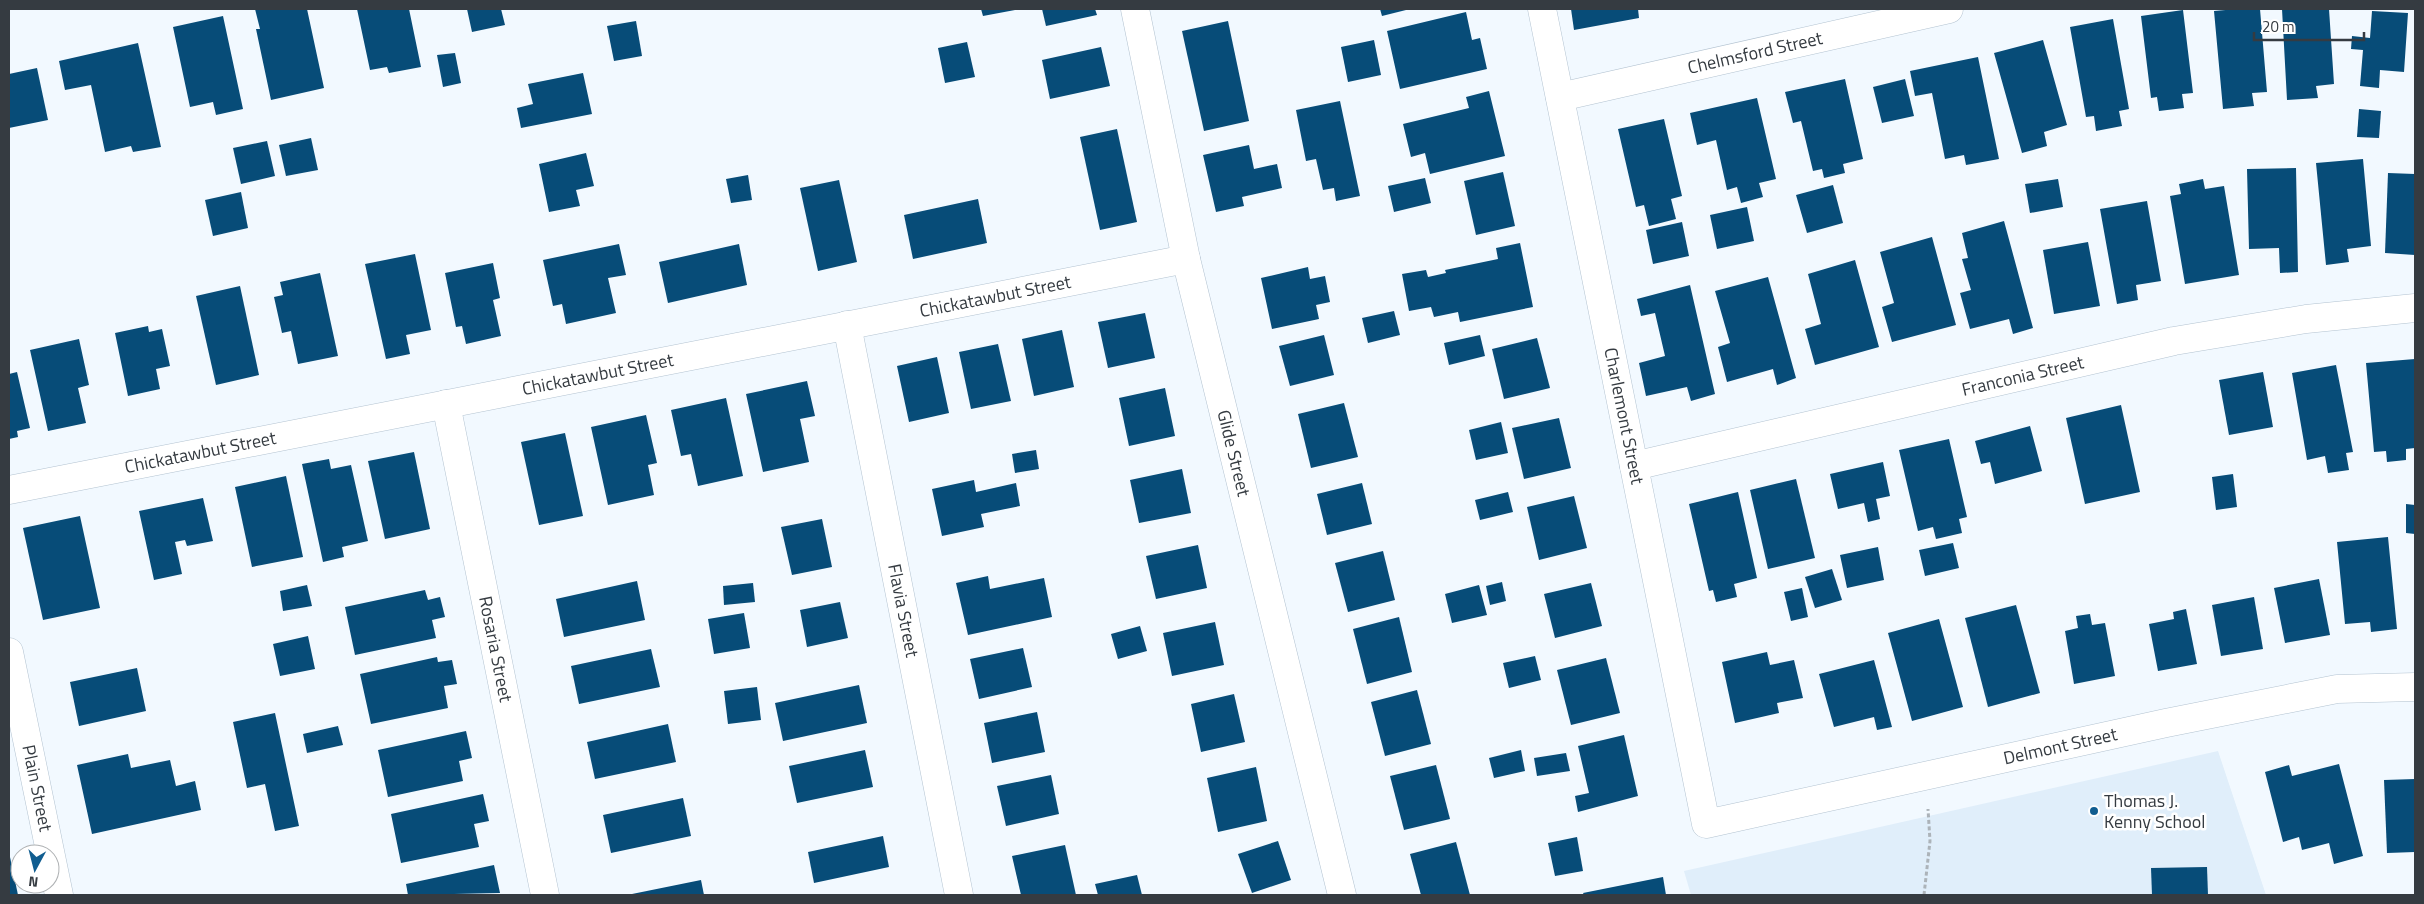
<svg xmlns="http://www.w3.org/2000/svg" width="2424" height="904" font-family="'Titillium Web',sans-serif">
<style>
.built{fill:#e0eefa}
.building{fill:#074c78}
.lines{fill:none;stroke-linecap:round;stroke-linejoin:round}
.street-casing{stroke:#b3c3d1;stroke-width:29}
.path{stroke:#acb3b9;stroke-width:3;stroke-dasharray:4 2.5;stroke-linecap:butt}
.street{stroke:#fff;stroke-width:28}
.poi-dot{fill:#105d90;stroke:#fff;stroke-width:2}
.labels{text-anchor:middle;stroke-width:5;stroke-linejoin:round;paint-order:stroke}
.street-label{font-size:18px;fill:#353b41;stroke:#fff}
.poi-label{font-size:18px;fill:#353b41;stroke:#fff;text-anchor:start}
</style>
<rect width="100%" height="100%" fill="#f2f9ff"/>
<polygon class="built" points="2218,751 2266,895 1691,895 1684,871"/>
<g class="building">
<polygon points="255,9 307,9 324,88 271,100 256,29 260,29"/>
<polygon points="357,9 409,9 421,67 389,73 387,67 370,70"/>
<polygon points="467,9 501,9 505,25 472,32"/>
<polygon points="981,9 1015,9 1015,10 983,16"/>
<polygon points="1042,9 1095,9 1097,15 1046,26"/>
<polygon points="1380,9 1410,9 1382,16"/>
<polygon points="1571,9 1638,9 1639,18 1574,30"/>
<polygon points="2237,9 2260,9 2267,92 2252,93 2254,106 2223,109 2214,11"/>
<polygon points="2282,9 2329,9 2334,84 2316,86 2318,98 2287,100"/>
<polygon points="2183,10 2193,93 2182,94 2184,108 2159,111 2157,97 2151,98 2141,16"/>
<polygon points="2372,11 2408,13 2404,72 2380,70 2379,88 2360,86 2363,50 2351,49 2352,36 2370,38"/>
<polygon points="1466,12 1472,40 1480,38 1487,69 1400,89 1387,31"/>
<polygon points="223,16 243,109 216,115 213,102 190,107 173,27"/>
<polygon points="2113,19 2129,109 2119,111 2122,126 2096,131 2094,116 2086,117 2070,27"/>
<polygon points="636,21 642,56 614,61 607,26"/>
<polygon points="1228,21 1249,121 1204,131 1182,31"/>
<polygon points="1374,40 1381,75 1348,82 1341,47"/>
<polygon points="2043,40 2067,125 2044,132 2047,146 2022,153 1994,53"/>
<polygon points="967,42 975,77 945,83 938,48"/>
<polygon points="138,43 161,147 133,152 131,146 105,152 91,85 65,90 59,61"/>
<polygon points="1101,47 1110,86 1050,99 1042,60"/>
<polygon points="455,53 461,83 443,87 437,55"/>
<polygon points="1978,57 1999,159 1966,165 1964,155 1945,159 1932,93 1915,96 1910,71"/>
<polygon points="37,68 48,120 9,128 9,74"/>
<polygon points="583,73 592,114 521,128 517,108 533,104 528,84"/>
<polygon points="1845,79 1863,159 1843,164 1845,173 1824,178 1822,169 1813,171 1801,121 1793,123 1785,92"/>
<polygon points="1905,79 1914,116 1882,123 1873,87"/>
<polygon points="1489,91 1505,156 1430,174 1425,153 1411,157 1403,124 1469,108 1466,97"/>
<polygon points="1757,98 1776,179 1759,183 1763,197 1741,203 1737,187 1727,190 1716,140 1697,145 1690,113"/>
<polygon points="1340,101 1360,196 1336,201 1334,188 1323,190 1316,159 1306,161 1296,110"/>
<polygon points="2359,109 2381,111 2379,138 2357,137"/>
<polygon points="1664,119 1682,196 1671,199 1676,219 1649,226 1644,205 1636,207 1618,129"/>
<polygon points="1117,129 1137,222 1100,230 1080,137"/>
<polygon points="311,138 318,170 286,176 279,145"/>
<polygon points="267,141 275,176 241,184 233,148"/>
<polygon points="1249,145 1254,169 1277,164 1282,188 1242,197 1244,206 1216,212 1203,155"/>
<polygon points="586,153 594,186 576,190 580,206 549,212 539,164"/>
<polygon points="2363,159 2371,246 2347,249 2349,262 2326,265 2316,163"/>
<polygon points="2296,168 2298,272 2280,273 2279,248 2249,249 2247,169"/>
<polygon points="1503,172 1515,226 1476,235 1464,181"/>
<polygon points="2388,173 2415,174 2415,255 2385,253"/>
<polygon points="748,175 752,200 731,203 726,179"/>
<polygon points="1425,178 1431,203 1394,212 1388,186"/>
<polygon points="2058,179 2063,207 2030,213 2025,184"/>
<polygon points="2203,179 2205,189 2224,186 2239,275 2185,284 2170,196 2181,194 2179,184"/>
<polygon points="839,180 857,262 818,271 800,188"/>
<polygon points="1833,185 1843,223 1807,233 1796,195"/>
<polygon points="241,192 248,228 213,236 205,200"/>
<polygon points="978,199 987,243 913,259 904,215"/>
<polygon points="2147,201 2161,281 2136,285 2138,300 2117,304 2100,209"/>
<polygon points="1747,207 1754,241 1717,249 1710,215"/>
<polygon points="2004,221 2033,328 2013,334 2009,319 1970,329 1960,293 1971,290 1962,259 1968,258 1962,233"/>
<polygon points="1682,222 1689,256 1653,264 1646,230"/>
<polygon points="1932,237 1956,325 1892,342 1882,307 1894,303 1880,252"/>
<polygon points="2088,242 2100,306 2054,314 2043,250"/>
<polygon points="1520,243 1533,307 1460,322 1458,312 1434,317 1431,307 1409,311 1402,274 1426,270 1428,277 1446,273 1445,270 1498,259 1496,248"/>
<polygon points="619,244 626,275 608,278 616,313 566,324 562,304 553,306 543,260"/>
<polygon points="739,244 747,285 668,303 659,262"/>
<polygon points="415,254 431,330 406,335 410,354 386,359 365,264"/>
<polygon points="1855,260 1879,347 1815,365 1805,329 1821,324 1808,274"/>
<polygon points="493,263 500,298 493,300 501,336 466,344 462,326 456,327 445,273"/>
<polygon points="1308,267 1310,279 1325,276 1330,302 1316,305 1319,319 1272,329 1261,278"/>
<polygon points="320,273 338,356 298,364 291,331 282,333 274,297 283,295 280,282"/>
<polygon points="1768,277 1796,378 1777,385 1773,369 1727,382 1718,347 1730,343 1715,291"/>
<polygon points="1690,285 1715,394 1691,401 1687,387 1646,396 1639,363 1665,356 1655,313 1641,316 1637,299"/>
<polygon points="240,286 259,375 216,385 196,296"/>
<polygon points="1394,311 1400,335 1368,343 1362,318"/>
<polygon points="1145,313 1155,358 1108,368 1098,322"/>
<polygon points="148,326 149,332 162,329 170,366 156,369 160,389 128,396 115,333"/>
<polygon points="1062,330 1074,387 1034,396 1022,339"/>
<polygon points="1324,335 1334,375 1290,386 1279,346"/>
<polygon points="1480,335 1485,356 1449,365 1444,343"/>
<polygon points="1537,338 1550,388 1504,399 1492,349"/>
<polygon points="79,339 89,385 78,388 86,423 48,431 30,350"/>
<polygon points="998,344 1011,401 971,409 959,352"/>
<polygon points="937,357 949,413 909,422 897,366"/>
<polygon points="2415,359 2415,448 2406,449 2406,460 2387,462 2386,451 2374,452 2366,363"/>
<polygon points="2336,365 2353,452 2346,453 2349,470 2328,473 2325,456 2307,460 2292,373"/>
<polygon points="17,372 30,428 17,431 18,437 9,439 9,374"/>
<polygon points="2263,372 2273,427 2229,435 2219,380"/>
<polygon points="807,381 815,416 800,419 809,462 763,472 746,394"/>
<polygon points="1165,388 1175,436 1129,446 1119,398"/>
<polygon points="726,398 743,476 698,486 691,454 681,456 671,410"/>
<polygon points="1344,403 1358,457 1311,468 1298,414"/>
<polygon points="2121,405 2140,492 2085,504 2066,418"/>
<polygon points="646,415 657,463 648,465 654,495 608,505 591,427"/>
<polygon points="1559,418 1571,468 1524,479 1512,428"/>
<polygon points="1501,422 1508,453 1476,460 1469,430"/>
<polygon points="2030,426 2042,471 1995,484 1990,462 1981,464 1975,441"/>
<polygon points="565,433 583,516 539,525 521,442"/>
<polygon points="1949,439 1967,517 1959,519 1962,533 1936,539 1933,527 1918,531 1899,450"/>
<polygon points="1036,450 1039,469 1015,473 1012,454"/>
<polygon points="414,452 430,529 385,539 368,461"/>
<polygon points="329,459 331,469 351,465 368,541 342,547 344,557 323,562 302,464"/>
<polygon points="1883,462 1890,496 1876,499 1880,519 1868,522 1864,503 1838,509 1830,474"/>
<polygon points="1182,469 1191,513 1139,523 1130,480"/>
<polygon points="2233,474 2237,507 2216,510 2212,477"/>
<polygon points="286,476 303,557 252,567 235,487"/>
<polygon points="1796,479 1815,558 1768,569 1750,490"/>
<polygon points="974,480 976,492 1016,483 1020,506 981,514 984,527 942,536 932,489"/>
<polygon points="1362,483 1372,524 1327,535 1317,494"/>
<polygon points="1508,492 1513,512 1480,520 1475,500"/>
<polygon points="1738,492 1757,578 1734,584 1737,597 1716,602 1713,590 1709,591 1689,504"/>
<polygon points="1574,496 1587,548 1539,560 1527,507"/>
<polygon points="203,498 213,541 187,546 185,540 175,542 182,574 154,580 139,511"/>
<polygon points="2406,504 2415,505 2415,534 2406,533"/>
<polygon points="80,516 100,608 43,620 23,528"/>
<polygon points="822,519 832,567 792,575 781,527"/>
<polygon points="2388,537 2397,629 2371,632 2370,622 2345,624 2337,542"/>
<polygon points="1953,543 1959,568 1925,576 1919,550"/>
<polygon points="1198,545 1207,588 1156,599 1146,556"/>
<polygon points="1878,547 1884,580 1847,588 1840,555"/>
<polygon points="1383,551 1395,600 1348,612 1335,563"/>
<polygon points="1832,569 1842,600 1815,608 1805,577"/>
<polygon points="988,576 990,589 1044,578 1052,617 968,635 956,583"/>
<polygon points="2319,579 2330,635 2285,643 2274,588"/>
<polygon points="637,581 645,620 564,637 556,599"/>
<polygon points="1502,582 1506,601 1490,605 1486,586"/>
<polygon points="753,583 755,602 724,605 723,586"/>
<polygon points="1591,583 1602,626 1555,638 1544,594"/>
<polygon points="307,585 312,606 283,611 280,591"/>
<polygon points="1479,585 1487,615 1452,623 1445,594"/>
<polygon points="1802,588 1808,617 1791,621 1784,592"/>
<polygon points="425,590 428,600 440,597 445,617 432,620 436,638 355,655 345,607"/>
<polygon points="2254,597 2263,649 2221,656 2212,605"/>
<polygon points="840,602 848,638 807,647 800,610"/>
<polygon points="2016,605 2040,693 1988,707 1965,618"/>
<polygon points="2186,609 2197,664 2158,671 2149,624 2174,619 2173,612"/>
<polygon points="744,613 750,648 714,654 708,619"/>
<polygon points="2090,614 2092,625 2105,623 2115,676 2074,684 2065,631 2078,628 2076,616"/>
<polygon points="1399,617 1412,672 1367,684 1353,629"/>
<polygon points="1939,619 1963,707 1912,721 1888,633"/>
<polygon points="1215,622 1224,665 1172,676 1163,633"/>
<polygon points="1140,626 1147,651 1118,659 1111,634"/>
<polygon points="308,636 315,669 280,676 273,644"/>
<polygon points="1023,648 1032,687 979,699 970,659"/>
<polygon points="651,649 660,687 579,704 571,666"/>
<polygon points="1767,652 1770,665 1794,660 1803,698 1777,703 1779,713 1735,723 1722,662"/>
<polygon points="1535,656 1541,680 1509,688 1503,663"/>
<polygon points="437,657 438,662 452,660 457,684 444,686 448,708 371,724 360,674"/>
<polygon points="1606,658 1620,713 1571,725 1557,670"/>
<polygon points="1874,660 1892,727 1877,730 1874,717 1834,727 1819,674"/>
<polygon points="137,668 146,711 79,726 70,682"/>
<polygon points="859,685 867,723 783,741 775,703"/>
<polygon points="757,687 761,720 728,724 724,691"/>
<polygon points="1417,690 1431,744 1385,756 1371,702"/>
<polygon points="1234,694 1245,742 1201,752 1191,704"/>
<polygon points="1037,712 1045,752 992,763 984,723"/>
<polygon points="275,713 299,826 275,831 265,784 247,788 233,722"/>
<polygon points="668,724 676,762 595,779 587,742"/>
<polygon points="338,726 343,745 307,753 303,734"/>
<polygon points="466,731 472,758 459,761 463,781 388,797 378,750"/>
<polygon points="1624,735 1638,796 1578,812 1575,796 1589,793 1578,746"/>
<polygon points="865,750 873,787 797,803 789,766"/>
<polygon points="1521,750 1525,771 1494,778 1489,758"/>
<polygon points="1566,753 1570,771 1537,776 1534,758"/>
<polygon points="128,754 131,768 170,760 176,786 195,781 201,810 92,834 77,765"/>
<polygon points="2339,764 2363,856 2334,864 2329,843 2302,850 2299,837 2283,842 2265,772 2289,765 2292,776"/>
<polygon points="1436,765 1450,819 1404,830 1390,776"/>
<polygon points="1256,767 1267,821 1218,832 1207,778"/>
<polygon points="1051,775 1059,814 1006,826 997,786"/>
<polygon points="2415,779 2415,852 2387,853 2384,780"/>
<polygon points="483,794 489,821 474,824 479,847 401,863 391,814"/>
<polygon points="683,798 691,836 611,853 603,815"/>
<polygon points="883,836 889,867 814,883 808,852"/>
<polygon points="1577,837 1583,871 1555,876 1548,843"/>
<polygon points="1278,841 1291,880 1252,893 1238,854"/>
<polygon points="1456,842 1470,895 1421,895 1410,854"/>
<polygon points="1065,845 1076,895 1021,895 1012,856"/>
<polygon points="10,857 18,895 9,895"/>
<polygon points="494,865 500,893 408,895 406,884"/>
<polygon points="2207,867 2208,895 2152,895 2151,868"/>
<polygon points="1137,875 1142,895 1098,895 1095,884"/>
<polygon points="1663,877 1666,895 1584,895 1583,893"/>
<polygon points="701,880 704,895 633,895 632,894"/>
</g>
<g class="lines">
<g class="street-casing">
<g id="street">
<path id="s1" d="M1135,9L1186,259L1342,895"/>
<path id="s2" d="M1542,9L1706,824L2166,723L2337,689L2415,687"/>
<path id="s3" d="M1560,97L1949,9"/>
<path id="s4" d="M847,325L959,895"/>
<path id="s5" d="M446,404L545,895"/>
<path id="s6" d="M1634,466L2174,341L2306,319L2415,308"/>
<path id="s7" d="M9,490L1186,259"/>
<path id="s8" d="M9,652L59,895"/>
</g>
</g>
<polyline class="path" points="1924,895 1930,841 1928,809"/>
<use href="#street" class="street"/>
</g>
<circle class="poi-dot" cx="2094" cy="811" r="5"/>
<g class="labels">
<g class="street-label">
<text dy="6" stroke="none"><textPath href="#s3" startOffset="200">Chelmsford Street</textPath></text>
<text dy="6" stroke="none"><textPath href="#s7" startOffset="1005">Chickatawbut Street</textPath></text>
<text dy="6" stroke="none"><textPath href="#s7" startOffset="600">Chickatawbut Street</textPath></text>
<text dy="6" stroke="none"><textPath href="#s6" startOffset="399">Franconia Street</textPath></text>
<text dy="6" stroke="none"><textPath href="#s2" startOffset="415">Charlemont Street</textPath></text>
<text dy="6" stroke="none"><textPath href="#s7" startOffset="195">Chickatawbut Street</textPath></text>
<text dy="6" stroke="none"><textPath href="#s1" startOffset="455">Glide Street</textPath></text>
<text dy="6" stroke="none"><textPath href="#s4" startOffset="291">Flavia Street</textPath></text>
<text dy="6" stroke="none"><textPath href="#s5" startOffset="250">Rosaria Street</textPath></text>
<text dy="6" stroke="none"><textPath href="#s2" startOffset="1194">Delmont Street</textPath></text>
<text dy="6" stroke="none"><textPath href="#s8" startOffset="139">Plain Street</textPath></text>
</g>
<g class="poi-label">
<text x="2104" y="807">Thomas J.<tspan x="2104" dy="21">Kenny School</tspan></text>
</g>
</g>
<rect width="2424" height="904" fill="none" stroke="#353b41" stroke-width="20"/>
<g transform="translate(35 869) rotate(187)"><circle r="24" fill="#ffffff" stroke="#aeb1b3"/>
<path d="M0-4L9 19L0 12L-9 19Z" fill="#105d90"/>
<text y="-8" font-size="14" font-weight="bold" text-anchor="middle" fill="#353b41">N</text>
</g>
<path d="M2254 32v8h110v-8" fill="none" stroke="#353b41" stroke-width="2.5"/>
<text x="2262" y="32" font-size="15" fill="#353b41" stroke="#ffffff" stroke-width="4" paint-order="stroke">20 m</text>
</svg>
